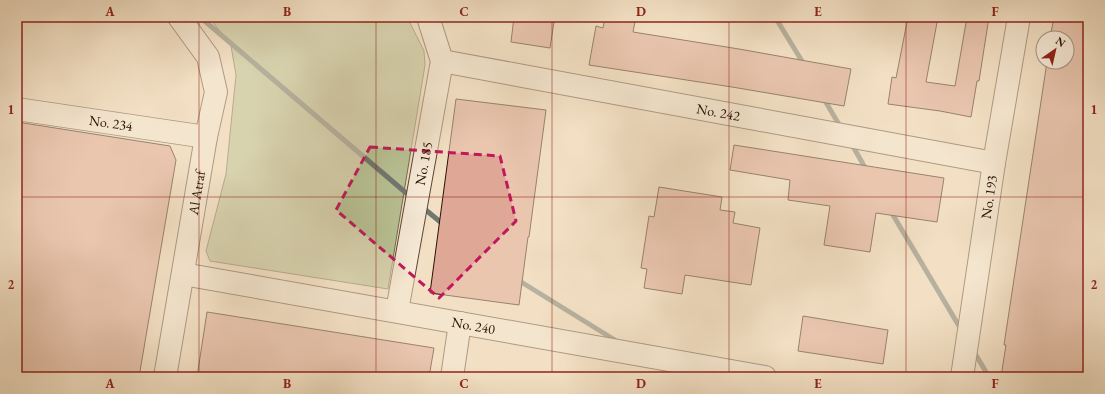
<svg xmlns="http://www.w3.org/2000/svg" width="1105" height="394" font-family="'EB Garamond',serif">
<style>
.green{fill:#b9c396;stroke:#726b4c}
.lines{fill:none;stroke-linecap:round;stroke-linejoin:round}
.stream{stroke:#6f7871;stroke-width:5}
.building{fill:#dfa795;stroke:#2a1303}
.minor-casing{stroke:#5c4633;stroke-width:24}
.minor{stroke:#f7ebd9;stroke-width:22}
.marked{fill:none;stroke:#c2185b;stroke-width:3;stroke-dasharray:8 5;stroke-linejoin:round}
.grid{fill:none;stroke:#8f2418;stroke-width:1;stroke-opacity:0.55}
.labels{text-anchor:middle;stroke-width:3;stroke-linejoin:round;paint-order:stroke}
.street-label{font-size:14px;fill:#2a1303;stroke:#f7ebd9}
.neatline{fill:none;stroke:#8f2418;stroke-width:1.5}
.grid-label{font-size:13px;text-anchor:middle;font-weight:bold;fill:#8f2418}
</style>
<rect width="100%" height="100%" fill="#f3e0c4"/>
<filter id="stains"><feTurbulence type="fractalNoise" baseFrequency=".005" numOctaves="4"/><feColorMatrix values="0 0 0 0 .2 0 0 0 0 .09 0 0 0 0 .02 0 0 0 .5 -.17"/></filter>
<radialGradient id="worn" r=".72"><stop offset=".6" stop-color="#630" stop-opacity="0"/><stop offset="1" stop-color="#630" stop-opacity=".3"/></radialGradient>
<polygon class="green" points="209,17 407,17 424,51 425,65 388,289 210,261 206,251 226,174 236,75 231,46"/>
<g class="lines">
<g class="stream">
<polyline points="200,17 412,198"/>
<polyline points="775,17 805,66"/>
<polyline points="824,99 841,128"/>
<polyline points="851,143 867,171"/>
<polyline points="421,206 444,225"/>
<polyline points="890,210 962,331"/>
<polyline points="518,280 618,342"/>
<polyline points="973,350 989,377"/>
</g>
</g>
<g class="building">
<polygon points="514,17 554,22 550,48 511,42"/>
<polygon points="605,17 636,17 633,32 739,49 851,69 844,106 732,87 589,65 596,26 603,28"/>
<polygon points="908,17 938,17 926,82 955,86 967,17 989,17 979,81 977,81 971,117 940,111 888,104 892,77 896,78"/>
<polygon points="1054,17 1088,17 1088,377 1001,377 1006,345 1004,345 1047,62 1067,62 1067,38 1050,38"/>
<polygon points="456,99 546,110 529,237 528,237 519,305 430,293"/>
<polygon points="17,122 170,146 176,160 139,377 17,377"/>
<polygon points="734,145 944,178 937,222 876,213 870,252 824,245 830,206 788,200 790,180 730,170"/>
<polygon points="659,187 722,197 720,210 735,212 733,223 760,228 751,285 685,275 682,294 644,288 647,269 641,268 649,216 654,217"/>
<polygon points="207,312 434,348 429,377 197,377"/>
<polygon points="803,316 888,330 883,364 798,351"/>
</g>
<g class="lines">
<g class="minor-casing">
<g id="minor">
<path id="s1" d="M442,61L994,163"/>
<path id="s2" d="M17,109L206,137"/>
<path id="s3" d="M183,274L765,377"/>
<path id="s4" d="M397,311L442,61L428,17"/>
<path id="s5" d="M165,377L206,137L216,92L208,57L179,17"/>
<polyline points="452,377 460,323"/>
<path id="s6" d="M962,377L994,163L1019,17"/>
</g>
</g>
<use href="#minor" class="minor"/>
</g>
<path d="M0 0H1105V394H0ZM370,147L500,156L516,221L439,298L336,210Z" fill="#f3e0c4" fill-opacity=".55" fill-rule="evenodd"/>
<path class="marked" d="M370,147L500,156L516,221L439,298L336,210Z"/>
<path class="grid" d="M199,17V377M376,17V377M552,17V377M729,17V377M906,17V377M17,197H1088"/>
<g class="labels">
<g class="street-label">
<text dy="5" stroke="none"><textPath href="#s1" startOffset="281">No. 242</textPath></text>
<text dy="5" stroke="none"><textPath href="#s2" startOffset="95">No. 234</textPath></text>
<text dy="5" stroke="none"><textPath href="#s4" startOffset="150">No. 185</textPath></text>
<text dy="5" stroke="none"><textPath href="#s5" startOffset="187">Al Atraf</textPath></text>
<text dy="5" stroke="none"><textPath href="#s6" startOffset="182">No. 193</textPath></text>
<text dy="5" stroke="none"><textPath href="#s3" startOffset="295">No. 240</textPath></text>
</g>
</g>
<rect width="1105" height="394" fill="none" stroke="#f3e0c4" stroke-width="44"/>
<g transform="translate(1055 50) rotate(34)"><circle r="19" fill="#f7ebd9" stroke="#a59583"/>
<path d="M0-3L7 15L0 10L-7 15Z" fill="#8f2418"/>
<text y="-6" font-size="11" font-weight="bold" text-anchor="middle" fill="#2a1303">N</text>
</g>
<rect x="22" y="22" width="1061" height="350" class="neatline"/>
<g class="grid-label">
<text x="110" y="16">A</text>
<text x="287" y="16">B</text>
<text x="464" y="16">C</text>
<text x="641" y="16">D</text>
<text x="818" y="16">E</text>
<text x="995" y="16">F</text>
<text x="11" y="114">1</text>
<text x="1094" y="114">1</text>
<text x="11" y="289">2</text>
<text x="1094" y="289">2</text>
<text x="110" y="388">A</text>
<text x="287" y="388">B</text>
<text x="464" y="388">C</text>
<text x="641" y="388">D</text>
<text x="818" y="388">E</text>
<text x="995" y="388">F</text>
</g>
<rect width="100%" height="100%" filter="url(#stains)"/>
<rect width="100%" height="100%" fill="url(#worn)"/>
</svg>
